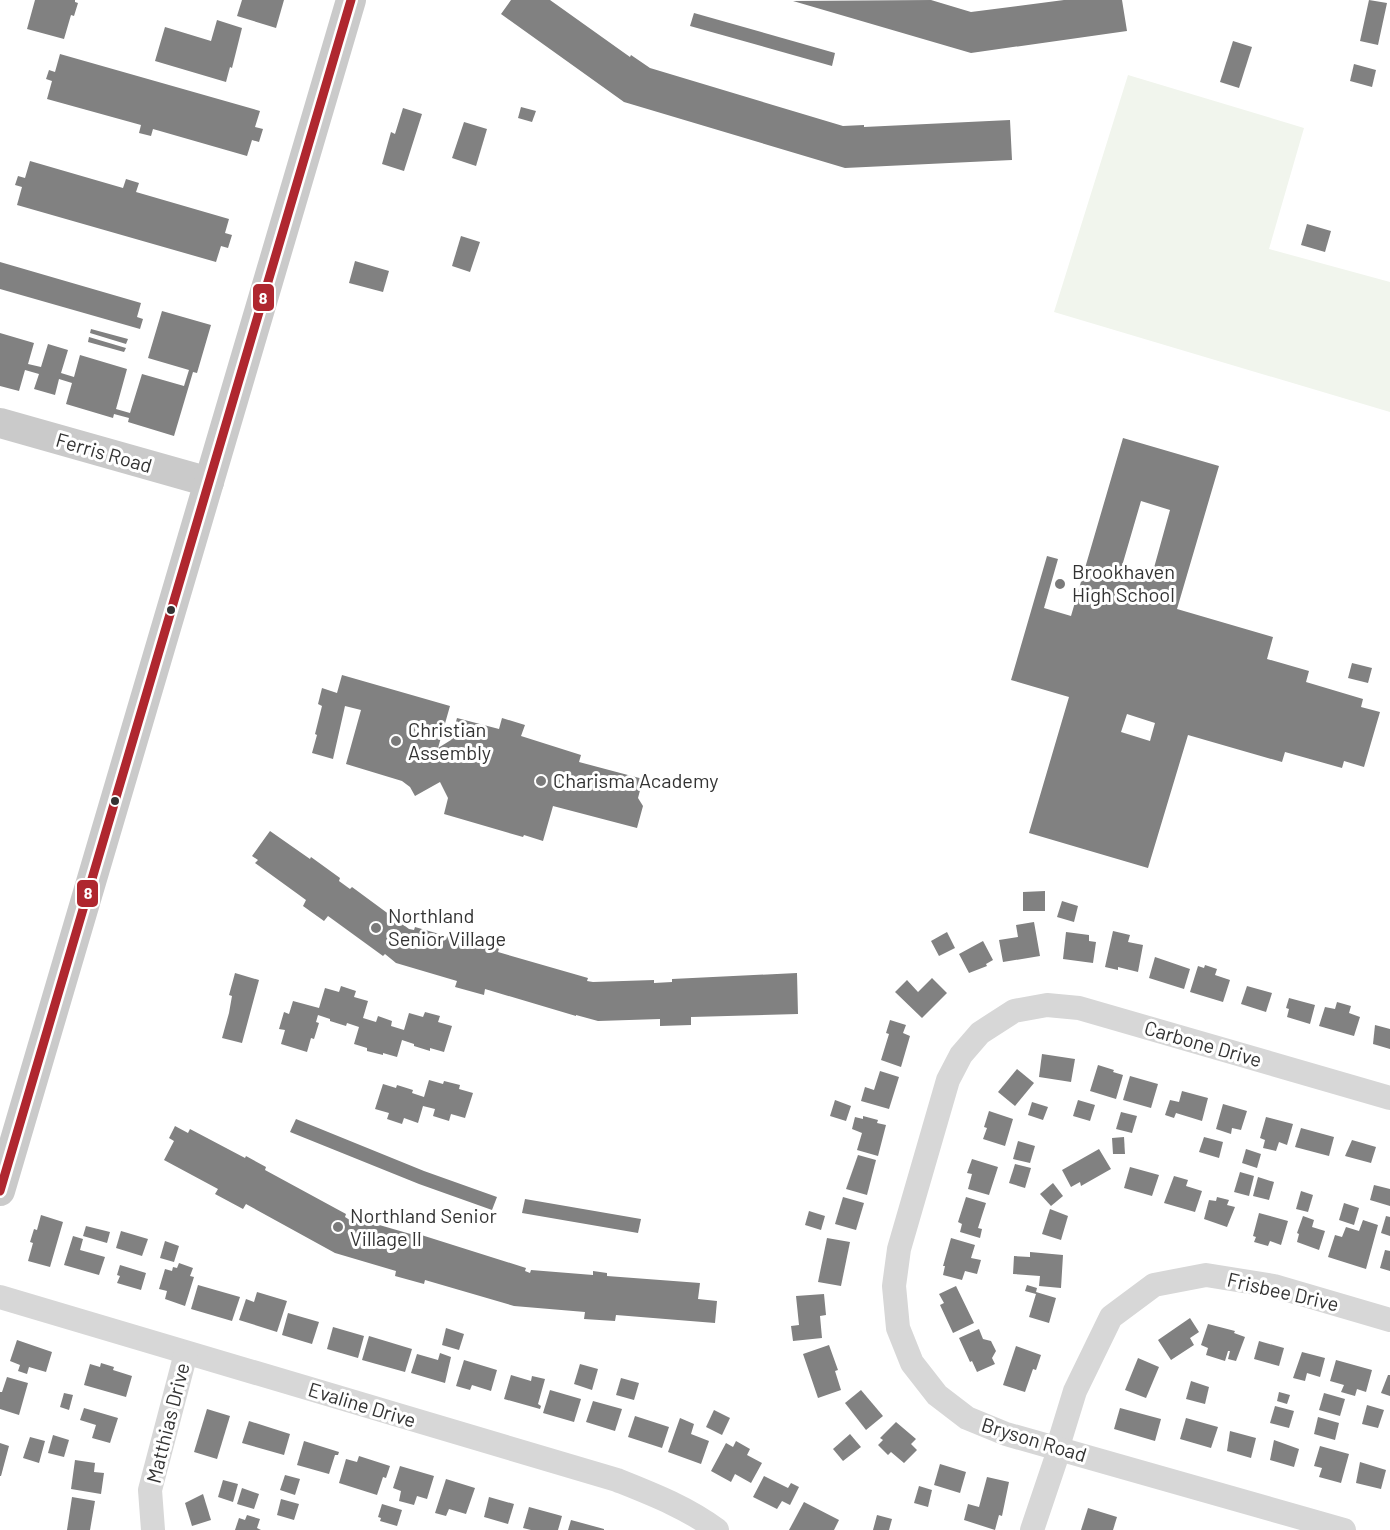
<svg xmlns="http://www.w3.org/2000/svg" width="1390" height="1530" font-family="Barlow,sans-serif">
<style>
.green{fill:#f1f5ed}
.building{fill:#818181;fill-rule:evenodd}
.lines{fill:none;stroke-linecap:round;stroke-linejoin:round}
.minor{stroke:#d7d7d7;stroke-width:24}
.major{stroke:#cacaca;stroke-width:30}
.bus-1-casing{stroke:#fff;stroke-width:14}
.bus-1{stroke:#af272f;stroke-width:9}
.poi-dot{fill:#7a7a7a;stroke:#fff;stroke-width:2}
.bus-dot{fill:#333;stroke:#fff;stroke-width:2}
.labels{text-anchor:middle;stroke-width:6;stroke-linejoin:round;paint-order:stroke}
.street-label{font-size:20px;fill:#333;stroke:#fff}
.poi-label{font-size:20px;fill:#333;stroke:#fff;text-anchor:start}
.line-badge{stroke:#fff;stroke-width:2}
.badge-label{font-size:16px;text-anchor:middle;font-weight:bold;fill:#fff}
</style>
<rect width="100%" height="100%" fill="#fff"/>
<polygon class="green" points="1128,75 1304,128 1269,249 1390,282 1390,412 1054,312"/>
<g class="building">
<polygon points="35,0 75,0 75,2 78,3 74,16 71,15 64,39 27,29"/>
<polygon points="242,0 284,0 276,28 237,16"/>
<polygon points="511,0 550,0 630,57 631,55 650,68 843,126 864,125 864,127 1010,120 1012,160 845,168 624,102 501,14"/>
<polygon points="931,0 971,12 1064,0 1122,0 1127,31 971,53 793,1"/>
<polygon points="1369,0 1387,3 1378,45 1360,41"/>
<polygon points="694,13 835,53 832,66 690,26"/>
<polygon points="217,20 242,28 232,68 230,67 226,82 155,61 165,27 211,41"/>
<polygon points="1233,41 1252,47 1239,88 1220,82"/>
<polygon points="60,54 260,111 255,127 263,129 259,142 252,140 247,156 153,129 151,136 139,133 141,125 47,99 52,81 46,79 49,70 55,72"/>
<polygon points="1354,64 1376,70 1372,87 1350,81"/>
<polygon points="521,107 536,111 532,122 518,118"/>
<polygon points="403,108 422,114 404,171 382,164 391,132 395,134"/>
<polygon points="464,122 487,129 476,166 452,158"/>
<polygon points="30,161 123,188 126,179 139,183 136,192 229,219 225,233 232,235 228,248 221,246 216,262 17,205 22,187 15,185 18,176 25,178"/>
<polygon points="1307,224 1331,231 1325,252 1301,245"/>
<polygon points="461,236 480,242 470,272 452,266"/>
<polygon points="355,261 389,271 383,292 349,283"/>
<polygon points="0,262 141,303 137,317 143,319 140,329 0,289"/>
<polygon points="162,311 211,325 197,373 193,372 174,436 128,422 129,418 114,414 113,418 66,404 72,383 59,379 55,395 34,389 39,374 25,370 19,391 0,386 0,333 34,343 28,364 41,367 48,344 68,350 61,373 74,377 80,355 127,369 116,409 130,413 142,374 184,386 189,370 148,358"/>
<polygon points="91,329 128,339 126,344 90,333"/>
<polygon points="89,337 126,348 124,352 88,342"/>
<path d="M1123,438L1219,466L1177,609L1273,637L1267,659L1309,671L1306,682L1363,699L1361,707L1380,712L1364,767L1344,761L1342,768L1285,752L1282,762L1188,735L1148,868L1029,833L1069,697L1011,680L1047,556L1058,559L1044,608L1071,616ZM1141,501L1170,510L1152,575L1122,566ZM1127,714L1155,723L1150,741L1121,732Z"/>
<polygon points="1352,663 1372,668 1368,683 1348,678"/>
<polygon points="342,675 450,706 438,748 451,740 457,718 499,729 502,718 525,725 521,736 581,755 579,762 643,779 638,798 643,806 637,828 553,806 543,841 524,835 523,837 444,814 448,798 440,782 415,796 410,787 402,781 346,764 361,710 345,706 333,759 312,753 317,735 315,734 322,706 318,704 322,688 337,693"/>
<polygon points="270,831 310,859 311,857 340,878 339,881 350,889 352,887 409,929 414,930 415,927 474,944 476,937 500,945 498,952 588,978 587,981 593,982 654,980 654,983 672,982 672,979 797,973 798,1014 691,1017 691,1025 660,1026 660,1019 598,1021 576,1015 576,1016 485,989 484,995 455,987 457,981 396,963 385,954 383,956 328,916 324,921 303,906 306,900 255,863 258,860 252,856"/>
<polygon points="1045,891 1045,911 1023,911 1023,892"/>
<polygon points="1062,901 1078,906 1074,922 1057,917"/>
<polygon points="1034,922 1040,956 1003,962 999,940 1018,937 1016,925"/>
<polygon points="1113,931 1130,935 1128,942 1143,945 1138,972 1118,967 1118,970 1105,967"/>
<polygon points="947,932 955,948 939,956 931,941"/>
<polygon points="1066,932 1089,935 1089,941 1096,942 1093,963 1063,959"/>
<polygon points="983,941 993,960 986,964 987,966 969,973 959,954"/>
<polygon points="1155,957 1190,969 1184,989 1149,978"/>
<polygon points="1205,965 1217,969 1215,975 1230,980 1223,1002 1190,992 1198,966 1204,968"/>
<polygon points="235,973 259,980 242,1043 222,1038 229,1013 232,996 229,995"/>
<polygon points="932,978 947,993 922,1018 895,992 907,980 918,992"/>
<polygon points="341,986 356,991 354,997 368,1001 363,1018 376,1022 378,1016 392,1021 391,1026 404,1030 409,1013 423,1017 425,1012 440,1016 438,1022 452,1026 444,1052 430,1048 430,1051 414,1046 414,1044 402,1040 397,1057 383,1053 383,1055 367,1051 367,1048 354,1044 359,1027 347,1023 346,1026 330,1021 330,1019 318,1015 316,1022 319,1023 314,1039 311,1038 307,1052 281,1044 285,1030 279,1029 284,1012 289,1014 293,1001 319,1008 325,988 339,992"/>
<polygon points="1247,986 1272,993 1266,1012 1241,1004"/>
<polygon points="1289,998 1315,1005 1310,1024 1287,1017 1289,1009 1286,1008"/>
<polygon points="1337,1002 1351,1006 1349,1013 1360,1017 1354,1036 1319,1026 1325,1007 1335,1009"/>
<polygon points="890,1020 906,1025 903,1033 910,1036 901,1067 881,1060 889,1034 886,1033"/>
<polygon points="1375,1025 1390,1029 1390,1049 1373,1044"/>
<polygon points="1042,1054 1075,1059 1071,1082 1039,1077"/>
<polygon points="1098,1065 1114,1070 1113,1072 1123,1075 1116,1099 1090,1091"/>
<polygon points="1017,1069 1034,1083 1015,1106 998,1092"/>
<polygon points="880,1071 899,1077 889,1109 861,1101 865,1087 874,1090"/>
<polygon points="1130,1076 1158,1084 1151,1108 1123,1100"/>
<polygon points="429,1080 443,1084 444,1081 460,1085 459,1089 473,1093 465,1118 451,1114 449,1121 433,1116 435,1109 423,1106 418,1123 404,1118 402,1124 387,1119 389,1113 375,1109 383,1084 396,1088 397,1085 413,1090 412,1093 424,1097"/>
<polygon points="1182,1091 1208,1098 1202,1121 1176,1113 1174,1118 1165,1115 1170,1100 1179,1102"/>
<polygon points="835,1100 851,1106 846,1121 830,1116"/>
<polygon points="1078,1100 1095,1105 1090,1121 1073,1116"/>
<polygon points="1032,1102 1048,1107 1043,1120 1028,1115"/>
<polygon points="1223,1104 1247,1111 1241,1130 1232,1128 1231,1134 1216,1129"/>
<polygon points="989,1111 1013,1119 1005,1146 983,1139 987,1128 984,1127"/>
<polygon points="1121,1112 1137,1116 1132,1133 1116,1129"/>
<polygon points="863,1116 878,1120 877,1123 886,1125 878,1156 857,1150 862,1133 852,1129 855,1117 863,1119"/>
<polygon points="1266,1117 1293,1124 1287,1145 1279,1142 1276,1151 1263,1148 1265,1140 1260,1138"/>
<polygon points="296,1119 424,1171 497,1197 492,1210 419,1184 290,1132"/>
<polygon points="175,1126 188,1133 190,1129 245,1158 246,1156 266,1167 265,1170 346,1214 345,1217 353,1222 355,1218 414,1235 415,1233 526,1268 525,1271 530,1273 531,1270 593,1275 593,1271 607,1273 607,1276 700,1283 698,1299 717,1301 715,1323 616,1315 615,1321 584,1319 585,1312 514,1306 425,1280 424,1284 395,1276 396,1271 335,1253 246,1204 243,1209 215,1194 218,1189 164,1160 174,1141 169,1138"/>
<polygon points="1301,1128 1334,1137 1329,1156 1295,1147"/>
<polygon points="1124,1137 1125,1154 1113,1154 1112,1138"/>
<polygon points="1204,1137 1223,1142 1219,1158 1199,1152"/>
<polygon points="1352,1140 1376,1147 1371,1163 1345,1156"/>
<polygon points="1018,1141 1035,1146 1030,1163 1013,1159"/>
<polygon points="1099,1149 1111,1169 1081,1186 1080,1182 1071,1187 1062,1170"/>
<polygon points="1246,1149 1261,1154 1257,1168 1242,1163"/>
<polygon points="858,1155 876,1160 867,1195 846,1189"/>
<polygon points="972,1159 998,1167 989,1195 968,1189 972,1174 967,1173"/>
<polygon points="1015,1164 1031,1168 1025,1188 1009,1183"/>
<polygon points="1130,1167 1159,1175 1152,1196 1124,1188"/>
<polygon points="1240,1172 1254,1176 1249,1196 1234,1192"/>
<polygon points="1174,1176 1188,1180 1186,1186 1202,1191 1195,1212 1164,1203"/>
<polygon points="1258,1177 1274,1182 1269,1200 1253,1196"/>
<polygon points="1053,1183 1063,1196 1051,1206 1040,1194"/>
<polygon points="1374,1185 1390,1189 1390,1206 1370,1200"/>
<polygon points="1301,1191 1313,1195 1308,1212 1296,1209"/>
<polygon points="843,1197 864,1203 856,1230 835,1224"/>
<polygon points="966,1197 986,1203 978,1228 982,1229 980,1238 960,1232 962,1224 958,1222"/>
<polygon points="1217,1197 1229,1200 1227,1205 1235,1207 1227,1227 1204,1219 1209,1200 1216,1201"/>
<polygon points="525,1199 641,1219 638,1233 522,1213"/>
<polygon points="1344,1203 1359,1208 1354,1225 1339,1220"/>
<polygon points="1050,1209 1068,1216 1061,1240 1042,1234"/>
<polygon points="809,1211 825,1216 821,1230 805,1225"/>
<polygon points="1259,1213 1288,1221 1281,1245 1270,1241 1268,1246 1254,1242 1256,1237 1253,1236"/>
<polygon points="41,1215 63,1222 50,1267 28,1261 33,1243 30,1242 34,1229 37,1230"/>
<polygon points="1303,1216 1314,1220 1312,1227 1325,1231 1319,1250 1297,1242 1299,1234 1297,1233"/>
<polygon points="1386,1216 1390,1217 1390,1236 1381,1233"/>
<polygon points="1363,1220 1378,1225 1366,1269 1328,1257 1335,1235 1342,1237 1346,1227 1359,1231"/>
<polygon points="86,1226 110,1232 107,1243 83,1236"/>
<polygon points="121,1231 148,1239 142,1256 116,1248"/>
<polygon points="73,1236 83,1239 80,1250 105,1257 99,1275 64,1265"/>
<polygon points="827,1238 850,1242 841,1286 818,1282"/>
<polygon points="951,1238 975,1245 971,1258 981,1260 977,1274 965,1271 962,1280 943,1275 945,1266 943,1266"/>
<polygon points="165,1241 179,1246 174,1262 160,1258"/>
<polygon points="1385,1250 1390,1251 1390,1271 1380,1268"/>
<polygon points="1030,1252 1063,1255 1061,1288 1039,1286 1040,1276 1013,1274 1014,1256 1030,1257"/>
<polygon points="179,1263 193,1268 190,1276 194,1277 185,1306 165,1299 167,1291 159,1289 165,1269 172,1271 173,1267 177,1268"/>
<polygon points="120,1265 146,1273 141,1290 117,1283 120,1276 117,1275"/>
<polygon points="198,1285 240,1297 232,1321 191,1309"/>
<polygon points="1027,1285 1037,1288 1036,1292 1056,1298 1049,1323 1029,1317 1036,1294 1025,1291"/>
<polygon points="956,1286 974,1323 953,1333 940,1305 944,1303 939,1294"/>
<polygon points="257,1292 287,1301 277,1332 239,1320 246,1299 254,1302"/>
<polygon points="824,1294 826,1315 820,1316 822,1338 793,1341 791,1326 799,1325 796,1296"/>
<polygon points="288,1313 319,1322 312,1344 282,1335"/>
<polygon points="1190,1318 1199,1332 1190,1338 1194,1345 1171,1360 1158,1340"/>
<polygon points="1208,1324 1235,1331 1234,1333 1245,1337 1236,1361 1228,1359 1230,1351 1228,1351 1225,1361 1206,1355 1208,1348 1201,1345"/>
<polygon points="333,1327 364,1336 358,1358 327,1349"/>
<polygon points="446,1328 464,1334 459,1350 442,1345"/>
<polygon points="979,1329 983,1339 991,1341 996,1351 992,1358 995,1364 977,1372 972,1361 970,1362 959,1338"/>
<polygon points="369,1336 412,1349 405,1372 362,1360"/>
<polygon points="17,1340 52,1352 46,1372 29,1367 27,1374 18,1371 20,1365 10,1361"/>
<polygon points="1259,1341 1284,1348 1279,1366 1254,1359"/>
<polygon points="829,1345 838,1370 835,1371 841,1390 818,1398 803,1354"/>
<polygon points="1016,1346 1041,1355 1036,1370 1033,1369 1025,1392 1003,1385"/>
<polygon points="1302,1352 1325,1358 1320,1377 1307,1373 1305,1381 1293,1378"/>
<polygon points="440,1353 451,1357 445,1383 411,1373 417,1354 438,1360"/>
<polygon points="1138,1358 1159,1367 1146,1398 1125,1390"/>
<polygon points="464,1360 497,1370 491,1391 472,1385 470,1390 456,1386"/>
<polygon points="1336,1360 1372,1370 1366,1392 1357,1389 1355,1396 1341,1392 1344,1385 1330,1381"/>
<polygon points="101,1363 114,1367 113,1370 132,1376 126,1397 84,1385 90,1364 100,1367"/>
<polygon points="580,1364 598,1369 592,1390 574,1384"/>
<polygon points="511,1375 531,1381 532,1376 545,1379 538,1404 541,1406 540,1409 504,1399"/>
<polygon points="1388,1375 1390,1375 1390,1396 1381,1393"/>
<polygon points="7,1377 28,1383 19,1415 0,1409 0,1392 2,1392"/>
<polygon points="621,1378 639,1383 634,1400 616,1395"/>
<polygon points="1191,1381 1209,1387 1205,1404 1186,1399"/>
<polygon points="550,1390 581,1399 574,1422 543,1413"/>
<polygon points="861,1390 883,1416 866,1430 845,1403"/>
<polygon points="1279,1392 1290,1395 1287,1404 1277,1401"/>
<polygon points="64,1393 73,1395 69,1410 60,1407"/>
<polygon points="1324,1393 1345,1399 1340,1416 1319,1410"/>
<polygon points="593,1401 622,1409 615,1431 586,1422"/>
<polygon points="1367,1405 1384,1410 1378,1428 1362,1424"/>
<polygon points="1275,1406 1294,1411 1289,1428 1270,1423"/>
<polygon points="84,1408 118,1418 110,1443 92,1438 96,1425 80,1420"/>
<polygon points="1120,1408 1161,1419 1155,1441 1114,1429"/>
<polygon points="207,1409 230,1416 217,1459 194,1452"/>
<polygon points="714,1410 730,1418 722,1435 706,1427"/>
<polygon points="635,1416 669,1427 662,1448 628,1437"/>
<polygon points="1318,1417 1339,1423 1335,1440 1314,1434"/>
<polygon points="680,1418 694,1424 691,1434 709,1441 701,1464 668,1452"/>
<polygon points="1186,1418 1218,1427 1211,1448 1180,1439"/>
<polygon points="249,1421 290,1434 284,1455 242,1443"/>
<polygon points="896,1422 916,1439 911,1444 917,1450 904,1463 891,1452 888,1455 878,1445 883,1440 880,1438"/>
<polygon points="1230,1431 1256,1438 1251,1458 1227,1451"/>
<polygon points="850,1434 861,1447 843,1461 833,1449"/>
<polygon points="53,1435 69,1440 64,1457 48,1453"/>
<polygon points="30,1437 45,1441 39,1463 23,1458"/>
<polygon points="1274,1440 1299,1449 1294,1467 1270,1460"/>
<polygon points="304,1441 339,1452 338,1455 335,1455 329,1474 297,1465"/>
<polygon points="736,1441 750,1449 747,1455 762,1463 751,1483 735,1474 731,1482 711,1471 726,1443 733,1447"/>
<polygon points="0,1443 9,1446 1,1476 0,1476"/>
<polygon points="1320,1446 1349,1454 1341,1483 1319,1477 1322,1468 1314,1466"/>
<polygon points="359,1456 390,1466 386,1478 383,1477 377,1495 339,1483 346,1459 357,1462"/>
<polygon points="75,1460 95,1463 94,1472 104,1473 101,1494 71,1489"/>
<polygon points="1360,1462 1386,1470 1381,1489 1356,1483"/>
<polygon points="940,1464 966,1472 960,1493 934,1485"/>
<polygon points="400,1466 434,1476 427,1499 417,1496 414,1505 399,1501 401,1491 393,1488"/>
<polygon points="285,1475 300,1479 295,1495 280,1490"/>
<polygon points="764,1476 788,1488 791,1483 799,1487 790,1505 782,1501 777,1509 753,1497"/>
<polygon points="987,1477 1009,1482 1002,1516 999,1515 995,1530 964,1520 968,1504 979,1507"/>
<polygon points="446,1479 475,1488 466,1514 449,1509 446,1516 435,1513"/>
<polygon points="223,1480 238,1484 233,1502 218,1497"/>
<polygon points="919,1486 932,1490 928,1507 914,1503"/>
<polygon points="242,1488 259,1494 254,1509 237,1504"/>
<polygon points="203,1494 211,1520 192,1526 185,1503"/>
<polygon points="72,1497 95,1501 90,1530 67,1530"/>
<polygon points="489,1497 514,1504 508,1524 484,1517"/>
<polygon points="281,1499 299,1504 294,1520 277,1515"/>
<polygon points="804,1502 839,1520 834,1530 789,1530"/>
<polygon points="382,1504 402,1510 397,1526 380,1521 381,1518 378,1517"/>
<polygon points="529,1507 562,1516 558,1530 531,1530 523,1528"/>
<polygon points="1088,1508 1117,1517 1113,1530 1081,1530"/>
<polygon points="247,1515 260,1519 257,1528 261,1530 235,1530 239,1518 245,1520"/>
<polygon points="877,1515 892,1519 889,1530 873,1530"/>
<polygon points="571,1520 604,1529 604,1530 568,1530"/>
</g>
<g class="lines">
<g class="minor">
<path d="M0,1297L617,1480C652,1494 686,1507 717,1530"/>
<polyline points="153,1530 150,1490 186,1353"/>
<polyline points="1032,1530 1058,1453 1059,1443 1075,1391 1111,1317 1154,1285 1206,1275 1274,1286 1390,1320"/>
<polyline points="1344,1530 1006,1434 967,1418 937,1395 912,1363 898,1328 894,1286 899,1249 948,1080 961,1055 980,1033 1014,1011 1047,1005 1079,1008 1390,1098"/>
</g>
<g class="major">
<polyline points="0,423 209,482"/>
<polyline points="0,1191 351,0"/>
</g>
<g class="bus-1-casing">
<polyline id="bus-1" points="0,1191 351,0"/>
</g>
<use href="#bus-1" class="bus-1"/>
</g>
<g class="poi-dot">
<circle cx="1060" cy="584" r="6"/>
<circle cx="396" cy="741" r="6"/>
<circle cx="541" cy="781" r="6"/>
<circle cx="376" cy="928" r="6"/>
<circle cx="338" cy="1227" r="6"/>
</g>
<g class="bus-dot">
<circle cx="171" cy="610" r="5"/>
<circle cx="115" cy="801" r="5"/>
</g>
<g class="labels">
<g class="street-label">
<text transform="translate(104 453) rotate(16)" y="7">Ferris Road</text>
<text transform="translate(1203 1044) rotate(16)" y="7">Carbone Drive</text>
<text transform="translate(1283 1292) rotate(13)" y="7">Frisbee Drive</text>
<text transform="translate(362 1405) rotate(17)" y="7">Evaline Drive</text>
<text transform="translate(168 1423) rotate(-76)" y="7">Matthias Drive</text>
<text transform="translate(1034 1440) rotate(17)" y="7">Bryson Road</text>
</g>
<g class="poi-label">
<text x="1072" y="579">Brookhaven<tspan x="1072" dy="23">High School</tspan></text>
<text x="408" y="737">Christian<tspan x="408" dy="23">Assembly</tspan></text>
<text x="553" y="788">Charisma Academy</text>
<text x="388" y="923">Northland<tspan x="388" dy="23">Senior Village</tspan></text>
<text x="350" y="1223">Northland Senior<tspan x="350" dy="23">Village II</tspan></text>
</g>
</g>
<g class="line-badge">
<rect x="252" y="283" width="23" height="29" rx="6" fill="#af272f"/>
<rect x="76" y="879" width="23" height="29" rx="6" fill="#af272f"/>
</g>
<g class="badge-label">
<text x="263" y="304">8</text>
<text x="88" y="899">8</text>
</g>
</svg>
